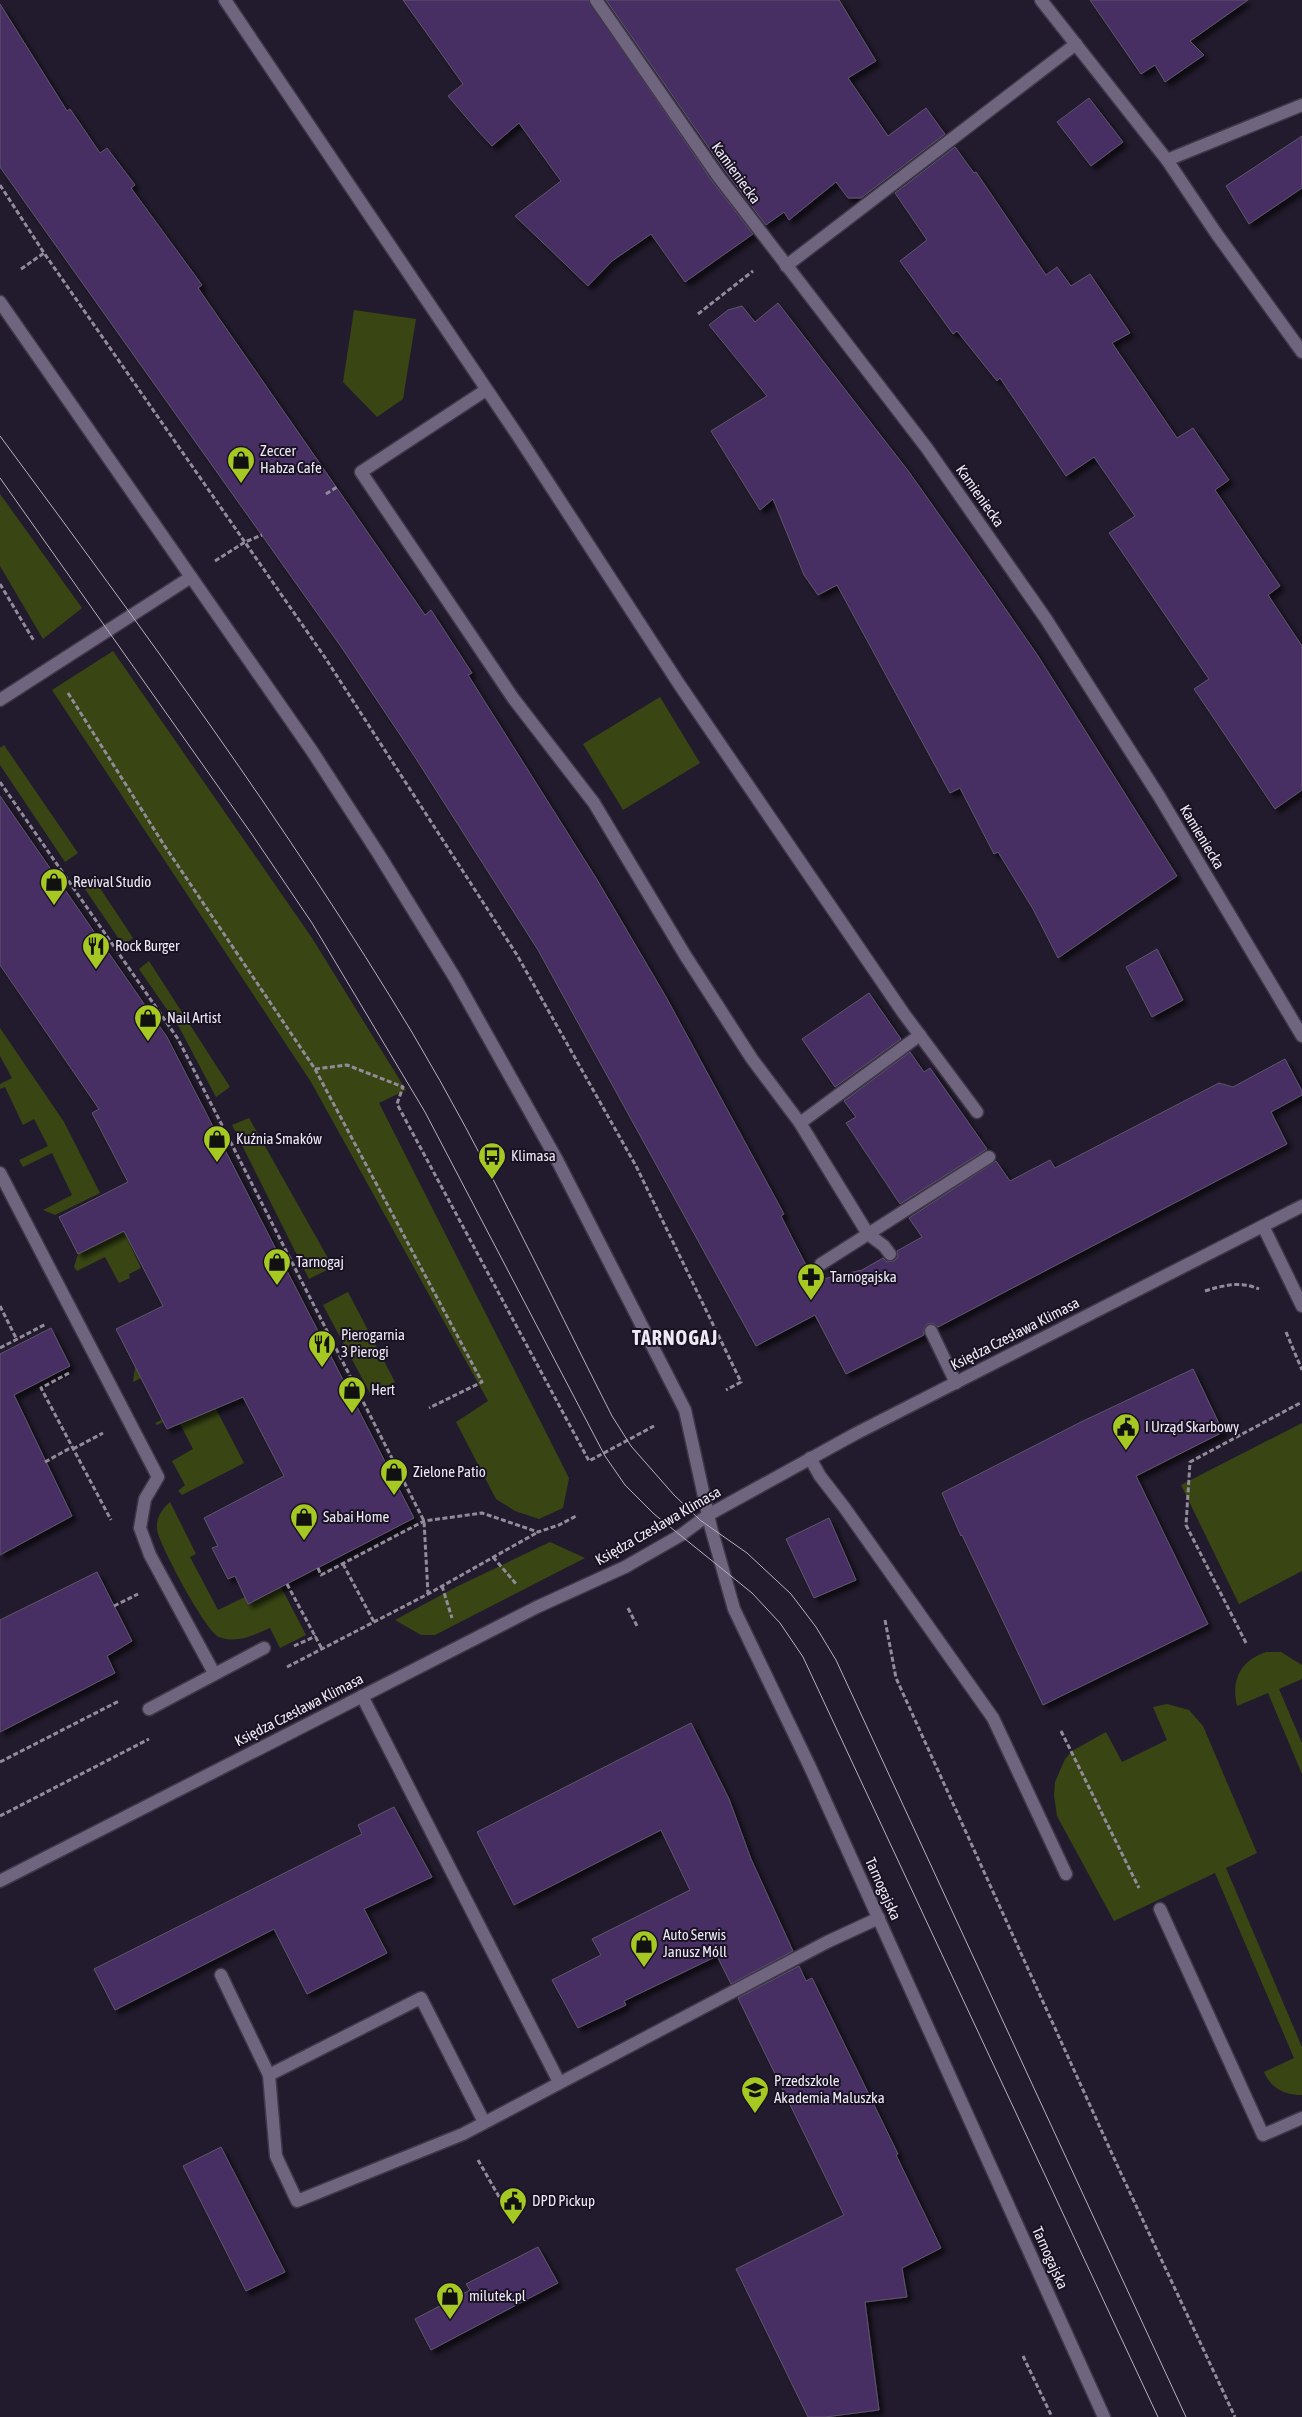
<svg xmlns="http://www.w3.org/2000/svg" width="1302" height="2417" font-family="'Asap Condensed',sans-serif">
<style>
.green{fill:#394614}
.building{fill:#462e63;stroke:#5e566b;filter:url(#shadow)}
.lines{fill:none;stroke-linecap:round;stroke-linejoin:round}
.service-casing{stroke:#3e3849;stroke-width:15}
.minor-casing{stroke:#3e3849;stroke-width:15}
.tertiary-casing{stroke:#3e3849;stroke-width:15}
.path{stroke:#918b9a;stroke-width:3;stroke-dasharray:5 2.5;stroke-linecap:butt}
.service{stroke:#6f657e;stroke-width:12}
.minor{stroke:#6f657e;stroke-width:12}
.tertiary{stroke:#6f657e;stroke-width:12}
.tram{stroke:#b5b0be;stroke-width:1}
.labels{text-anchor:middle;stroke-width:4;stroke-linejoin:round;paint-order:stroke}
.street-label{font-size:15px;fill:#ede9f5;stroke:#191223}
.poi-label{font-size:15px;fill:#ede9f5;stroke:#191223;text-anchor:start}
.district-label{font-size:20px;font-weight:bold;letter-spacing:1px;fill:#ede9f5;stroke:#191223}
</style>
<defs>
<filter id="shadow"><feDropShadow dx="4.5" dy="4.5" stdDeviation="2.5" flood-color="#0009"/></filter>
</defs>
<rect width="100%" height="100%" fill="#221b2d"/>
<g class="green">
<polygon points="354,310 416,319 403,399 377,417 343,382"/>
<polygon points="0,494 82,608 43,639 0,566"/>
<polygon points="113,651 312,938 406,1090 379,1103 569,1478 563,1508 539,1519 515,1511 496,1499 456,1422 488,1401 311,1082 52,690"/>
<polygon points="660,697 700,763 623,810 583,744"/>
<polygon points="4,745 78,853 65,862 0,765 0,748"/>
<polygon points="94,879 133,938 123,945 83,886"/>
<polygon points="149,961 230,1087 216,1097 179,1027 139,969"/>
<polygon points="0,1028 64,1122 100,1193 55,1215 43,1210 72,1195 52,1153 23,1167 19,1160 48,1146 34,1119 23,1125 5,1087 0,1089 0,1084 12,1078 0,1056"/>
<polygon points="249,1118 333,1267 309,1279 232,1125"/>
<polygon points="124,1231 141,1268 129,1274 130,1278 119,1283 105,1257 77,1271 74,1267 78,1254"/>
<polygon points="348,1292 395,1382 371,1395 323,1305"/>
<polygon points="182,1343 244,1463 182,1495 178,1491 185,1485 172,1461 193,1449 176,1416 157,1425 155,1423 181,1411 162,1368 133,1382 135,1367"/>
<polygon points="1302,1423 1302,1571 1239,1604 1181,1485"/>
<path d="M170,1502L196,1554L190,1557L218,1610L245,1597L248,1604L281,1587L306,1635L280,1648L270,1628C253,1635 238,1644 219,1637C206,1632 158,1543 157,1529C156,1518 162,1509 170,1502Z"/>
<polygon points="550,1542 585,1558 435,1635 421,1635 395,1620 456,1587"/>
<path d="M1266,1652H1281L1302,1665V1679L1279,1689L1302,1743V1774L1268,1693L1237,1706C1231,1680 1240,1661 1266,1652Z"/>
<path d="M1167,1704L1189,1710L1203,1726L1257,1853L1226,1868L1302,2047V2095C1284,2095 1271,2088 1264,2072L1294,2058L1215,1873L1114,1921L1057,1816L1054,1795L1055,1782L1065,1759L1072,1751L1106,1732L1122,1762L1167,1740L1153,1707Z"/>
</g>
<g class="building">
<polygon points="403,0 588,0 712,181 753,234 685,282 651,234 612,261 588,286 515,216 561,181 519,123 492,146 478,131 448,96 463,84"/>
<polygon points="606,0 839,0 876,61 848,78 888,136 926,108 945,134 861,198 848,198 836,182 789,220 784,212 766,225 725,171"/>
<polygon points="1090,0 1248,0 1190,41 1204,55 1165,82 1155,65 1141,74"/>
<polygon points="0,4 67,111 70,109 100,153 107,148 135,185 131,188 202,285 198,288 425,615 431,610 472,673 468,675 596,878 666,997 784,1214 781,1216 814,1281 862,1270 883,1258 887,1262 894,1261 898,1257 897,1251 922,1237 909,1218 996,1161 1010,1181 1050,1160 1055,1168 1219,1083 1233,1087 1285,1059 1302,1091 1302,1095 1271,1112 1287,1144 938,1327 932,1323 927,1324 923,1330 924,1335 846,1374 815,1315 756,1346 538,950 413,754 342,648 0,167"/>
<polygon points="1089,98 1123,142 1091,166 1057,122"/>
<polygon points="1302,136 1302,188 1249,224 1226,186"/>
<polygon points="955,147 974,173 976,172 1046,275 1057,267 1071,286 1090,274 1130,333 1112,343 1177,438 1193,428 1229,480 1215,490 1280,586 1268,595 1302,646 1302,790 1275,809 1194,689 1209,679 1109,533 1135,516 1094,457 1066,476 1000,378 997,381 957,331 953,334 900,261 927,240 895,193"/>
<polygon points="778,303 909,472 991,588 1038,656 1177,876 1058,958 1033,909 998,852 994,854 960,788 950,793 837,585 818,595 804,575 773,499 760,510 711,431 767,396 709,325 728,310 742,306 755,322"/>
<polygon points="0,796 167,1037 414,1518 248,1604 235,1576 228,1579 212,1548 218,1546 204,1518 284,1476 243,1397 167,1429 116,1329 163,1306 124,1231 78,1254 59,1217 128,1182 92,1113 99,1109 0,965"/>
<polygon points="1157,949 1183,1000 1152,1017 1126,967"/>
<polygon points="869,993 901,1039 835,1087 802,1039"/>
<polygon points="910,1052 924,1072 930,1068 987,1149 900,1204 846,1123 856,1117 844,1101"/>
<polygon points="51,1328 70,1366 14,1395 72,1516 0,1555 0,1354"/>
<polygon points="1193,1369 1223,1432 1136,1476 1208,1624 1043,1705 962,1535 961,1536 942,1493 1081,1422"/>
<polygon points="829,1518 856,1580 814,1598 786,1539"/>
<polygon points="97,1572 132,1641 107,1656 115,1673 0,1732 0,1620"/>
<polygon points="691,1723 729,1799 751,1859 793,1951 731,1984 717,1956 624,2001 626,2005 578,2028 552,1980 601,1955 592,1939 690,1890 661,1830 514,1905 477,1832"/>
<polygon points="394,1807 432,1877 364,1909 387,1953 307,1994 274,1929 115,2010 94,1969 362,1834 358,1825"/>
<polygon points="799,1966 806,1981 812,1978 898,2154 896,2155 941,2248 902,2268 907,2297 865,2302 879,2410 825,2417 808,2417 736,2269 844,2215 738,1998"/>
<polygon points="221,2147 285,2272 246,2291 183,2166"/>
<polygon points="538,2247 558,2283 431,2350 415,2319 470,2290 466,2284"/>
</g>
<g class="lines">
<g class="service-casing">
<g id="service">
<polyline points="225,0 518,436 679,684 904,1014 977,1112"/>
<polyline points="1041,0 1167,160 1302,105"/>
<polyline points="1167,160 1216,233 1302,352"/>
<polyline points="786,266 1076,44"/>
<polyline points="486,390 361,472 513,698 594,803 685,955 752,1059 800,1123"/>
<polyline points="0,700 191,577"/>
<polyline points="0,1173 158,1477 145,1499 140,1528 150,1555 214,1673"/>
<polyline points="1263,1226 1302,1306"/>
<polyline points="890,1254 884,1246 868,1234 800,1123 920,1035"/>
<polyline points="821,1264 989,1157"/>
<polyline points="931,1331 956,1383"/>
<polyline points="810,1458 820,1476 844,1507 993,1718 1066,1874"/>
<polyline points="362,1696 559,2082"/>
<polyline points="149,1709 264,1648"/>
<polyline points="1160,1909 1263,2135 1302,2118"/>
<polyline points="221,1975 269,2075"/>
<polyline points="484,2122 421,1998 269,2075 276,2156 297,2201 463,2134 827,1942 879,1918"/>
</g>
</g>
<g class="minor-casing">
<g id="minor">
<polyline points="596,0 718,176 926,447 1046,619 1159,796 1302,1036"/>
<polyline points="0,1881 537,1607 625,1567 681,1535 708,1515 855,1434 1302,1206"/>
</g>
</g>
<g class="tertiary-casing">
<polyline id="tertiary" points="0,302 312,751 378,853 455,978 557,1160 685,1410 711,1528 734,1609 810,1767 1104,2417"/>
</g>
<g class="path">
<polyline points="0,185 44,253 324,656 517,955 636,1166 741,1382 726,1390"/>
<polyline points="21,269 44,253"/>
<polyline points="698,314 753,271"/>
<polyline points="326,494 337,487"/>
<polyline points="215,561 245,542 262,535"/>
<polyline points="0,584 34,641"/>
<polyline points="68,693 164,845 315,1069 482,1382 429,1408"/>
<polyline points="0,782 178,1039 424,1521 428,1594"/>
<polyline points="315,1069 347,1065 403,1087 397,1104 589,1461 654,1426"/>
<path d="M1205,1291C1224,1285 1241,1281 1259,1289"/>
<polyline points="0,1306 17,1340"/>
<polyline points="1286,1332 1302,1370"/>
<polyline points="0,1348 46,1324"/>
<polyline points="69,1373 41,1388 111,1520"/>
<polyline points="73,1449 103,1433"/>
<polyline points="45,1462 72,1447"/>
<polyline points="493,1557 517,1585"/>
<polyline points="343,1564 374,1622"/>
<polyline points="318,1568 321,1575 424,1521 482,1513 538,1532 559,1525 576,1516"/>
<polyline points="287,1584 322,1649"/>
<polyline points="442,1586 452,1618"/>
<polyline points="114,1606 138,1594"/>
<polyline points="628,1608 637,1626"/>
<polyline points="885,1620 896,1678 1118,2167 1235,2417"/>
<polyline points="1246,1643 1186,1525 1190,1462 1302,1402"/>
<polyline points="294,1646 316,1636"/>
<polyline points="287,1667 428,1594 538,1532"/>
<polyline points="1061,1731 1139,1888"/>
<polyline points="0,1762 119,1701"/>
<polyline points="0,1816 149,1739"/>
<polyline points="478,2160 510,2216"/>
<polyline points="1023,2356 1052,2417"/>
</g>
<use href="#service" class="service"/>
<use href="#minor" class="minor"/>
<use href="#tertiary" class="tertiary"/>
<g class="tram">
<path d="M0,436C144,631 288,826 413,1034C486,1157 547,1288 612,1416L631,1446L674,1495L700,1520L747,1553L791,1594L816,1627L836,1660L1186,2417"/>
<polyline points="0,478 251,833 312,923 425,1112 605,1456 625,1485 654,1514 752,1593 780,1623 803,1657 1158,2417"/>
</g>
</g>
<defs>
<g id="shop-pin" transform="scale(1.4375)"><path d="M0 17L-7.5 6A9.5 9.5 0 1 1 7.5 6Z" fill="#a5c823" stroke="#191223"/><path d="M-5-2.5h2.3a2.7 3.5 0 0 1 5.4 0H5L5.5 6h-11ZM-1.5-2.5h3a1.5 2.3 0 0 0-3 0Z" fill="#111"/></g>
<g id="restaurant-pin" transform="scale(1.4375)"><path d="M0 17L-7.5 6A9.5 9.5 0 1 1 7.5 6Z" fill="#a5c823" stroke="#191223"/><path d="M-5-6h1v4h1v-4h1v4h1v-4h1v5L-1.5 .5V6h-2V.5L-5-1ZM5-6V6H3V1.5H1.5Q1.5-4 5-6Z" fill="#111"/></g>
<g id="bus-pin" transform="scale(1.4375)"><path d="M0 17L-7.5 6A9.5 9.5 0 1 1 7.5 6Z" fill="#a5c823" stroke="#191223"/><path d="M-5-6H5V4H4V6H2V4H-2V6H-4V4H-5ZM-3.5-4V0h7V-4ZM-3.5 1.2v1.5H-2V1.2ZM2 1.2v1.5H3.5V1.2Z" fill="#111"/></g>
<g id="pharmacy-pin" transform="scale(1.4375)"><path d="M0 17L-7.5 6A9.5 9.5 0 1 1 7.5 6Z" fill="#a5c823" stroke="#191223"/><path d="M-2-6h4v4h4v4h-4v4h-4v-4h-4v-4h4Z" fill="#111"/></g>
<g id="civic-pin" transform="scale(1.4375)"><path d="M0 17L-7.5 6A9.5 9.5 0 1 1 7.5 6Z" fill="#a5c823" stroke="#191223"/><path d="M-.6-6.5H3V-4.5H.6V-3L4-1V1h2V6H-6V1h2V-1L-.6-3ZM-1.2 2.5V6h2.4V2.5Z" fill="#111"/></g>
<g id="school-pin" transform="scale(1.4375)"><path d="M0 17L-7.5 6A9.5 9.5 0 1 1 7.5 6Z" fill="#a5c823" stroke="#191223"/><path d="M0-5L7-2L0 1L-7-2ZM-4 1L0 2.5L4 1V4Q0 6-4 4Z" fill="#111"/></g>
</defs>
<g fill-rule="evenodd">
<use href="#shop-pin" x="241" y="460"/>
<use href="#shop-pin" x="54" y="882"/>
<use href="#restaurant-pin" x="96" y="946"/>
<use href="#shop-pin" x="148" y="1018"/>
<use href="#shop-pin" x="217" y="1139"/>
<use href="#bus-pin" x="492" y="1156"/>
<use href="#shop-pin" x="277" y="1262"/>
<use href="#pharmacy-pin" x="811" y="1277"/>
<use href="#restaurant-pin" x="322" y="1344"/>
<use href="#shop-pin" x="352" y="1390"/>
<use href="#civic-pin" x="1126" y="1427"/>
<use href="#shop-pin" x="394" y="1472"/>
<use href="#shop-pin" x="304" y="1517"/>
<use href="#shop-pin" x="644" y="1944"/>
<use href="#school-pin" x="755" y="2090"/>
<use href="#civic-pin" x="513" y="2201"/>
<use href="#shop-pin" x="450" y="2296"/>
</g>
<g class="labels">
<g class="street-label">
<text transform="translate(736 173) rotate(54)" y="5">Kamieniecka</text>
<text transform="translate(980 496) rotate(55)" y="5">Kamieniecka</text>
<text transform="translate(1202 837) rotate(59)" y="5">Kamieniecka</text>
<text transform="translate(1015 1334) rotate(-27)" y="5">Księdza Czesława Klimasa</text>
<text transform="translate(658 1526) rotate(-30)" y="5">Księdza Czesława Klimasa</text>
<text transform="translate(299 1710) rotate(-27)" y="5">Księdza Czesława Klimasa</text>
<text transform="translate(883 1889) rotate(66)" y="5">Tarnogajska</text>
<text transform="translate(1050 2258) rotate(66)" y="5">Tarnogajska</text>
</g>
<g class="poi-label">
<text x="260" y="456">Zeccer<tspan x="260" dy="17">Habza Cafe</tspan></text>
<text x="73" y="887">Revival Studio</text>
<text x="115" y="951">Rock Burger</text>
<text x="167" y="1023">Nail Artist</text>
<text x="236" y="1144">Kuźnia Smaków</text>
<text x="511" y="1161">Klimasa</text>
<text x="296" y="1267">Tarnogaj</text>
<text x="830" y="1282">Tarnogajska</text>
<text x="341" y="1340">Pierogarnia<tspan x="341" dy="17">3 Pierogi</tspan></text>
<text x="371" y="1395">Hert</text>
<text x="1145" y="1432">I Urząd Skarbowy</text>
<text x="413" y="1477">Zielone Patio</text>
<text x="323" y="1522">Sabai Home</text>
<text x="663" y="1940">Auto Serwis<tspan x="663" dy="17">Janusz Móll</tspan></text>
<text x="774" y="2086">Przedszkole<tspan x="774" dy="17">Akademia Maluszka</tspan></text>
<text x="532" y="2206">DPD Pickup</text>
<text x="469" y="2301">milutek.pl</text>
</g>
<g class="district-label">
<text x="675" y="1345">TARNOGAJ</text>
</g>
</g>
</svg>
